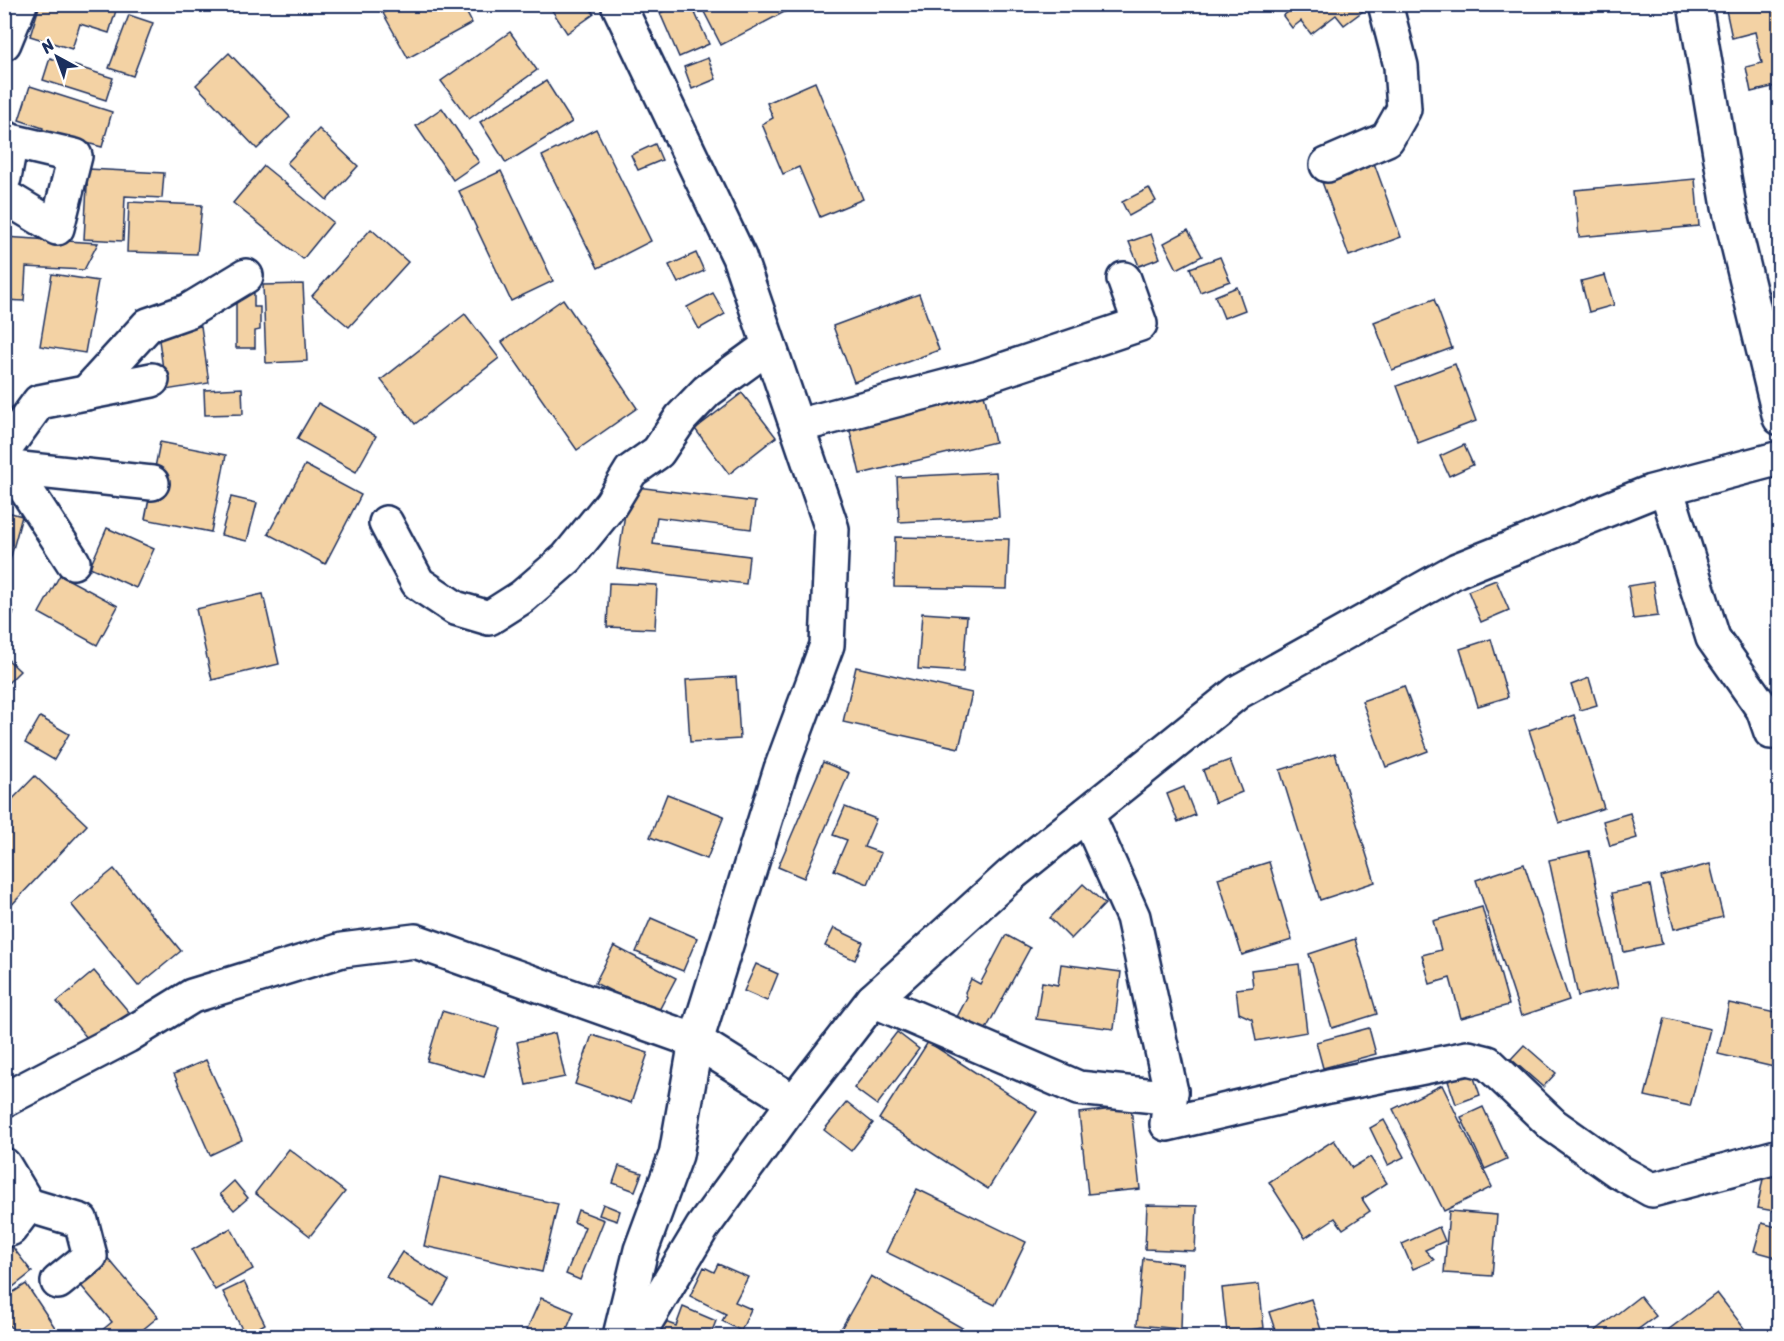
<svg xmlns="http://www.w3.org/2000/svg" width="1784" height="1341" font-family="Sriracha,sans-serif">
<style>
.building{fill:#f3d2a4;stroke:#1b2f5e;stroke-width:1.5}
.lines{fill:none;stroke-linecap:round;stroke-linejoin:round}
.minor-casing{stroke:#1b2f5e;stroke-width:38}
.major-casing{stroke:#1b2f5e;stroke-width:38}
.minor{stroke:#fff;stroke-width:33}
.major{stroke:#fff;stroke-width:33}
</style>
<rect width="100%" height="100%" fill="#fff"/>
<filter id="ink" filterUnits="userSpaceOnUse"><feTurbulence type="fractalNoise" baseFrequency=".0167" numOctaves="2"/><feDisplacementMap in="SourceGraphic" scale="12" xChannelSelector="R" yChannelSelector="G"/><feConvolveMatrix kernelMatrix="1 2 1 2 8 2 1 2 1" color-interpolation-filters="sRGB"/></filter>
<g filter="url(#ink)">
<g class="building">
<polygon points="40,4 118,4 109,33 80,24 72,49 30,36"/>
<polygon points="398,4 462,4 472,23 408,58 383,13"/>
<polygon points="557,4 587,4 594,14 567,33 551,9"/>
<polygon points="678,4 691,4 709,44 679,57 660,13"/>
<polygon points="700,4 795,4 796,6 721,45"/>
<polygon points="1289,4 1364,4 1367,8 1344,25 1336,15 1311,34 1301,21 1292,28 1283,16 1292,9"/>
<polygon points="1749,4 1780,4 1780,85 1751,92 1746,67 1762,63 1755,32 1732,38 1726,10"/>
<polygon points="129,15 153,23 133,76 109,68"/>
<polygon points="510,32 537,70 469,119 441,81"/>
<polygon points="229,53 290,117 257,149 196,85"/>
<polygon points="50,58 113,78 106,100 43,80"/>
<polygon points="708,58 716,79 692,89 684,67"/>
<polygon points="546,81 572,122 506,163 480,122"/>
<polygon points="815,82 863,199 820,217 799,167 783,174 762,124 773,118 767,103"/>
<polygon points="30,86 112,112 102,147 83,142 82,148 41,135 43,128 19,120"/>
<polygon points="442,108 479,162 453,180 416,126"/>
<polygon points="319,129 358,166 327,200 287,163"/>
<polygon points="596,129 651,241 598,268 542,156"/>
<polygon points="655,144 662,160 638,170 631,155"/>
<polygon points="1374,163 1401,237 1349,256 1322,182"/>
<polygon points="264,166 333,222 303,259 233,203"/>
<polygon points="88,169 164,173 162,198 125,196 123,241 84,239"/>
<polygon points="501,171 553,281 511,301 459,191"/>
<polygon points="1695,179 1699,226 1579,237 1575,190"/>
<polygon points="1149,188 1156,201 1129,216 1122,202"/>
<polygon points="129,202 202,205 197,254 127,252"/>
<polygon points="371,229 408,262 349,327 312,296"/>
<polygon points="1188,230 1202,256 1177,269 1164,243"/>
<polygon points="1151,234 1160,258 1139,266 1129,242"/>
<polygon points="4,237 98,243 84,270 26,267 24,301 4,300"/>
<polygon points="696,253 704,271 678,283 669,265"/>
<polygon points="1220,257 1230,281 1200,292 1190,268"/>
<polygon points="52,274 98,281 85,353 40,346"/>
<polygon points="1605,275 1614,305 1589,312 1581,281"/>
<polygon points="303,284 307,361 266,363 263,285"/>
<polygon points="1237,287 1245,310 1224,318 1215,296"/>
<polygon points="1780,288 1780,309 1775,311 1770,292"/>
<polygon points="236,293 254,293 254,307 260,307 260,330 255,331 255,348 236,348"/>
<polygon points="713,293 725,314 699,329 687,307"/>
<polygon points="919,294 939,350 854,382 833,326"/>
<polygon points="563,299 637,408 577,450 502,342"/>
<polygon points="1434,299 1452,348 1392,370 1374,322"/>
<polygon points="465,314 499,358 415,424 381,380"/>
<polygon points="201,326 209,383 166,390 158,333"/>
<polygon points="1455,364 1476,421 1418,443 1397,386"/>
<polygon points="242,388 243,414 205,415 204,390"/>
<polygon points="742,393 776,437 729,474 695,429"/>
<polygon points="984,394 995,442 860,474 849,427"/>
<polygon points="318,403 376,436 356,472 297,439"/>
<polygon points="160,442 226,455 211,532 145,519"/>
<polygon points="1464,445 1473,465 1449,476 1440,456"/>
<polygon points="305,465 361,495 325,564 268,534"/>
<polygon points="996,472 999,517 899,522 897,477"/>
<polygon points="629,486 755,502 751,529 657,517 653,544 749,556 746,584 617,568"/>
<polygon points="231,497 257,503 247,541 221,535"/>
<polygon points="4,511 22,516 10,560 4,558"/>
<polygon points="107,528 154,549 136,588 90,567"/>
<polygon points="895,537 1009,539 1007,589 894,587"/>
<polygon points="1780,560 1780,597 1772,562"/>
<polygon points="60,575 118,606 97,645 39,613"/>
<polygon points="1496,580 1509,610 1481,622 1468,591"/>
<polygon points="1653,582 1658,616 1633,619 1628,586"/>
<polygon points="609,583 657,585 655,629 607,627"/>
<polygon points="263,594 279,664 212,680 196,609"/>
<polygon points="4,607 14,612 4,630"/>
<polygon points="922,613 967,616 963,672 918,669"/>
<polygon points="1491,639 1508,697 1478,706 1460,649"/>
<polygon points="4,656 20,671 4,687"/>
<polygon points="856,667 972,693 959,748 843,722"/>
<polygon points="736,677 740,739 690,742 686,680"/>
<polygon points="1589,678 1597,705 1580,710 1571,685"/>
<polygon points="1404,686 1428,751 1386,767 1362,701"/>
<polygon points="1574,715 1604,808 1559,823 1529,730"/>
<polygon points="40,717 69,734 54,760 25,743"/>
<polygon points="1335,753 1375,882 1320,900 1280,770"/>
<polygon points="1230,760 1242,792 1215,803 1203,770"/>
<polygon points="823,762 849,773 804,878 778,867"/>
<polygon points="35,776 87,825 4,913 4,808"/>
<polygon points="1184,787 1195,815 1178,822 1167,794"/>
<polygon points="667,794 724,816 707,859 650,837"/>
<polygon points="845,807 876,819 864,847 881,853 868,884 834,870 847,840 833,835"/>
<polygon points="1630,813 1637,838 1610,846 1603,821"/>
<polygon points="1589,851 1618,987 1578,996 1549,860"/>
<polygon points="1269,862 1292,940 1242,955 1218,878"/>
<polygon points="1524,864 1569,1000 1521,1016 1476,880"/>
<polygon points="1710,864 1723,917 1674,929 1661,877"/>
<polygon points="114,869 181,951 138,986 71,904"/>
<polygon points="1083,884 1105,904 1071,939 1050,918"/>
<polygon points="1650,885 1662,944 1624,952 1612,893"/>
<polygon points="1482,907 1509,1005 1461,1018 1450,978 1430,984 1422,955 1441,950 1433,921"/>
<polygon points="651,918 697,938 683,971 636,952"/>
<polygon points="834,928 863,942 855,960 825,946"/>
<polygon points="1006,935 1030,948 985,1031 957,1017 967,998 965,992 971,979 980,984"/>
<polygon points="1355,939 1377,1014 1332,1028 1309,954"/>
<polygon points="614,946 676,978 657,1014 595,983"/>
<polygon points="756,964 778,974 767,1001 744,991"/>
<polygon points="1061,964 1121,972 1114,1029 1036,1019 1042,982 1058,985"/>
<polygon points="1299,964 1307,1032 1256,1041 1252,1019 1239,1013 1236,989 1253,987 1251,970"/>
<polygon points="94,971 141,1026 93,1045 57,1002"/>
<polygon points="1729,1003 1780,1014 1778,1068 1718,1054"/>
<polygon points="442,1011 499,1028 484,1077 427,1061"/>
<polygon points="1665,1018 1710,1029 1690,1106 1645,1096"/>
<polygon points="1369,1028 1376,1054 1323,1068 1316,1042"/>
<polygon points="897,1032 919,1049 877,1105 854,1088"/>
<polygon points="555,1033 565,1077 526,1085 517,1042"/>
<polygon points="592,1035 648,1053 631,1103 575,1084"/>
<polygon points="928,1042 1037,1112 988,1189 879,1119"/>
<polygon points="1524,1045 1556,1073 1543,1087 1511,1059"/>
<polygon points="206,1060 242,1140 210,1155 174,1074"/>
<polygon points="1472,1072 1480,1095 1456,1104 1448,1081"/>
<polygon points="1442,1085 1492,1187 1444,1211 1393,1109"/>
<polygon points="847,1102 873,1123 851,1151 824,1130"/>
<polygon points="1131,1107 1140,1189 1088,1194 1079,1113"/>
<polygon points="1483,1107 1507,1159 1485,1169 1461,1117"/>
<polygon points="1384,1120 1404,1157 1388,1165 1370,1128"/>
<polygon points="1334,1140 1352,1168 1370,1157 1387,1183 1362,1199 1370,1211 1343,1229 1335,1218 1305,1238 1269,1182"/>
<polygon points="289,1149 345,1192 310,1236 255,1193"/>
<polygon points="619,1166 642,1173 635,1191 613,1183"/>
<polygon points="1764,1174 1780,1178 1780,1212 1757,1208"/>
<polygon points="440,1177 558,1204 542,1272 424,1246"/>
<polygon points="234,1181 248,1198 234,1210 220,1194"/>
<polygon points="917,1189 1026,1242 995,1305 886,1252"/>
<polygon points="603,1204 620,1211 617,1221 599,1215"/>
<polygon points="1147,1205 1197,1206 1195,1251 1145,1249"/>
<polygon points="578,1210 604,1220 580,1280 566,1274 585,1227 574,1222"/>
<polygon points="1449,1211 1497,1215 1492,1276 1444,1273"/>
<polygon points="1762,1223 1780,1228 1780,1258 1754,1251"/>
<polygon points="1439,1227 1445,1241 1425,1250 1434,1260 1413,1269 1402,1244"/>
<polygon points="231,1228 253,1269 215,1290 192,1250"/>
<polygon points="4,1236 32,1272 4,1294"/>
<polygon points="402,1252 449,1281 434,1306 386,1277"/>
<polygon points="106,1256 158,1317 135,1336 95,1336 112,1322 77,1281"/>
<polygon points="1143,1258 1183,1264 1181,1329 1137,1325"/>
<polygon points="718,1264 748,1277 735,1302 751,1309 741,1331 722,1321 726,1314 690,1296 704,1267 714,1272"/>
<polygon points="871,1276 971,1333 969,1336 837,1336"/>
<polygon points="244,1282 265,1324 245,1335 223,1292"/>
<polygon points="26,1284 60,1335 58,1336 17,1336 4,1318 4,1298"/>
<polygon points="1259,1284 1264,1328 1227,1333 1222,1288"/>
<polygon points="1717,1293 1747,1332 1741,1336 1660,1336"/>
<polygon points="1640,1296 1656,1316 1629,1336 1589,1336"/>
<polygon points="541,1298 574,1312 564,1336 524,1336"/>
<polygon points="1311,1299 1323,1336 1277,1336 1269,1312"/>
<polygon points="683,1307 716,1321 710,1336 659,1336 665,1322 676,1326"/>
</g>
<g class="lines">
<g class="minor-casing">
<g id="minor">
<polyline points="618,4 739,257 832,529 827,645 781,769 696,1041 676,1155 641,1250 620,1336"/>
<polyline points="1695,4 1729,207 1780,418"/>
<polyline points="4,43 20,4"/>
<polyline points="4,137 11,141 75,156 57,228 4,196"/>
<polyline points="1327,165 1387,139 1404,109 1401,66 1385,4"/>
<polyline points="4,178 11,141"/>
<polyline points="86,393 148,325 188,311 246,276"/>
<polyline points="797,426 979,378 1140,324 1124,279"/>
<polyline points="4,450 39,402 152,380"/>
<polyline points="12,468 73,562"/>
<polyline points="4,470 12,468 152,483"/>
<polyline points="1666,488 1713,638 1763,709 1771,732 1780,732"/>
<polyline points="386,523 418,583 455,608 489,618 522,597 567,558 611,504 631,471 658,452 681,418 707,391 769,346"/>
<polyline points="1087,814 1133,917 1171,1092 1167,1124 1329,1086 1468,1058 1488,1063 1553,1125 1618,1171 1652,1190 1776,1157"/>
<polyline points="873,1000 1078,1088 1155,1096 1171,1092"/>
<polyline points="4,1100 127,1036 192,996 342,950 415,941 696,1041 794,1102"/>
<polyline points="4,1165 28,1205 10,1229"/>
<polyline points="28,1205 81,1221 90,1256 58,1282"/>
</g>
</g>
<g class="major-casing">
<polyline id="major" points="637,1336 702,1228 794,1102 873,1000 1012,874 1238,692 1457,570 1651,492 1780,458"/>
</g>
<use href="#minor" class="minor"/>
<use href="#major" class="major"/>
</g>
</g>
<rect width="1784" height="1341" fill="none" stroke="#fff" stroke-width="24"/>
<rect x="12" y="12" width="1760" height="1317" fill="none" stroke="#1b2f5e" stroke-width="2" filter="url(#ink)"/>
<g transform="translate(57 57) rotate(319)" stroke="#ffffff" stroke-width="4.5" paint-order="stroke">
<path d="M0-4.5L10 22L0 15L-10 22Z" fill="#1b2f5e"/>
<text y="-9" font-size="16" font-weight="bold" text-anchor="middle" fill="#1b2f5e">N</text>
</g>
</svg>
